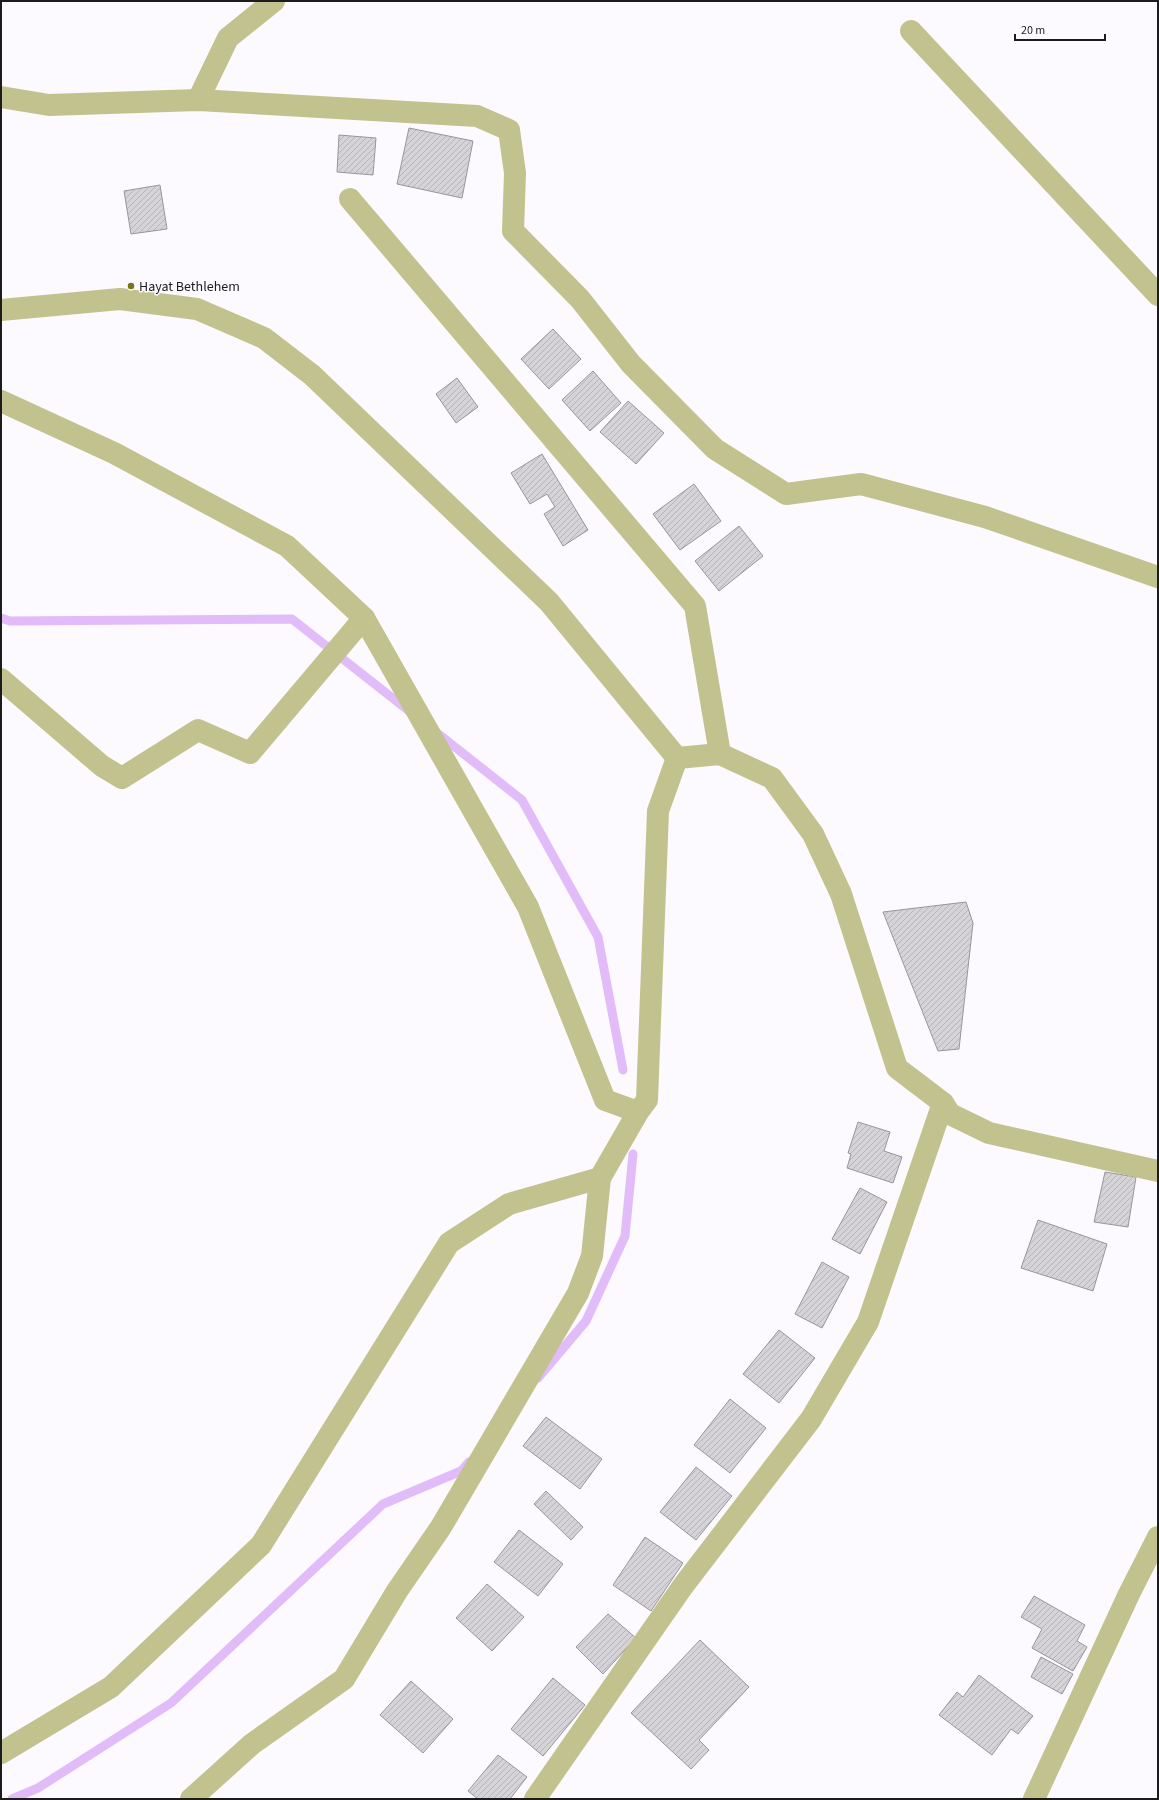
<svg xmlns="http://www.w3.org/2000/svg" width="1159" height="1800" font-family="'Source Sans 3',sans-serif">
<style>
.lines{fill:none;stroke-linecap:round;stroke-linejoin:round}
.stream{stroke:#e1bcf8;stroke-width:9}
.building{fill:url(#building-hatch);stroke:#989699}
.minor{stroke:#c2c28f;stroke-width:22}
.poi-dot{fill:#787519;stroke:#fcfafe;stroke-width:1.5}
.labels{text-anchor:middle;stroke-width:3;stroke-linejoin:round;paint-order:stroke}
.poi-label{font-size:14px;fill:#1c1c1d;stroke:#fcfafe;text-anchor:start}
</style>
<defs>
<pattern id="building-hatch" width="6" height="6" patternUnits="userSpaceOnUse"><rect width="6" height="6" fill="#d5d3d7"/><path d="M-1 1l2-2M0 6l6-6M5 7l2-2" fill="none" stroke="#b6b5b8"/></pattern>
</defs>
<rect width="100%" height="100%" fill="#fcfafe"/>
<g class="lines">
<g class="stream">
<polyline points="1,618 10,621 292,619 409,711"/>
<polyline points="436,732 522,800 598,937 623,1070"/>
<polyline points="538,1378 586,1321 625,1236 633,1154"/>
<polyline points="12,1799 38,1788 171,1703 383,1504 461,1471 469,1462"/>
</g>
</g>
<g class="building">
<polygon points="409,128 473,141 462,198 397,184"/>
<polygon points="339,135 376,138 373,175 337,172"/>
<polygon points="160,185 167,229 131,234 124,191"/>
<polygon points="553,329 581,359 549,389 521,359"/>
<polygon points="593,371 621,403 590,431 562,400"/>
<polygon points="457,378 478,407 456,423 436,394"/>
<polygon points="628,401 664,433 636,464 600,432"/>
<polygon points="542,454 588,530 563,546 544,514 555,507 547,494 530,504 511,473"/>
<polygon points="694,484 721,521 680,550 653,514"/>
<polygon points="739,526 763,556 719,591 695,561"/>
<polygon points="966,902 973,923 959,1049 938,1051 883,912"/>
<polygon points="858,1122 890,1132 884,1151 902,1157 893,1183 847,1168 851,1154 848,1153"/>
<polygon points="1105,1172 1136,1177 1128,1227 1094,1222"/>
<polygon points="860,1188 887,1202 860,1254 832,1239"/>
<polygon points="1038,1220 1107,1244 1093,1291 1021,1268"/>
<polygon points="822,1262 849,1277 822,1328 795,1314"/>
<polygon points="779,1330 815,1358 779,1403 743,1374"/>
<polygon points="730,1399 766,1428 730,1473 694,1445"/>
<polygon points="546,1417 602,1459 580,1489 523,1446"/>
<polygon points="696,1467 732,1496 696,1540 660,1512"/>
<polygon points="546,1491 583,1527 571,1540 534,1504"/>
<polygon points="519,1530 563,1564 538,1596 494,1562"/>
<polygon points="645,1537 683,1563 651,1611 613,1585"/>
<polygon points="487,1584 524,1617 492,1651 456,1618"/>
<polygon points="1034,1596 1085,1625 1077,1641 1087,1647 1073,1671 1032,1648 1042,1629 1021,1617"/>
<polygon points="608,1614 636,1638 603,1674 576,1647"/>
<polygon points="700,1640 749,1687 699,1740 709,1750 691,1769 631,1713"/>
<polygon points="1041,1657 1073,1674 1062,1694 1031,1677"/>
<polygon points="979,1675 1033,1716 1018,1734 1011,1729 992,1755 939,1715 957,1692 963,1697"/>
<polygon points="553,1678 585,1705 543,1756 511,1729"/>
<polygon points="411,1681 453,1719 423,1753 380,1715"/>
<polygon points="498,1755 527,1777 510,1799 478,1799 468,1791"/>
</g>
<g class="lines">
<g class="minor">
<polyline points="911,31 1158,295"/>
<polyline points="1,97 49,105 198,100 477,116 509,130 515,173 513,231 580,299 631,364 715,449 786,494 861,484 985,517 1158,577"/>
<polyline points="198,100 228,38 274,1"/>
<polyline points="350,199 695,606 720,754"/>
<polyline points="1,310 120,299 197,309 264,338 312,375 549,602 677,758"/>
<polyline points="1,401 114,453 287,546 364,618 528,907 605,1100 638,1112"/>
<polyline points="1,679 102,766 122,778 198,730 250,753 364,618"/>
<polyline points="677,758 720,754 772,778 813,834 841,894 897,1068 943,1103 950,1114 989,1133 1158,1171"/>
<polyline points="1,1753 111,1687 261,1545 449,1243 509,1204 600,1178 638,1112 647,1100 658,811 677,758"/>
<polyline points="191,1799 252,1744 344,1679 397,1591 441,1527 578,1293 592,1256 600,1178"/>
<polyline points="535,1799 683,1586 811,1419 868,1322 943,1103"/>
<polyline points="1034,1799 1129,1594 1158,1537"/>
</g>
</g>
<circle class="poi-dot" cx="131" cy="286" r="4"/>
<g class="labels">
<g class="poi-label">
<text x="139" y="291">Hayat Bethlehem</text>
</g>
</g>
<rect width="1159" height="1800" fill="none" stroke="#1c1c1d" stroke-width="4"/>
<path d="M1015 34v6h90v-6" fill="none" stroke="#1c1c1d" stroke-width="2"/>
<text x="1021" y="34" font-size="12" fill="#1c1c1d" stroke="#fcfafe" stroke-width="3" paint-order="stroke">20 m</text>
</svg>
